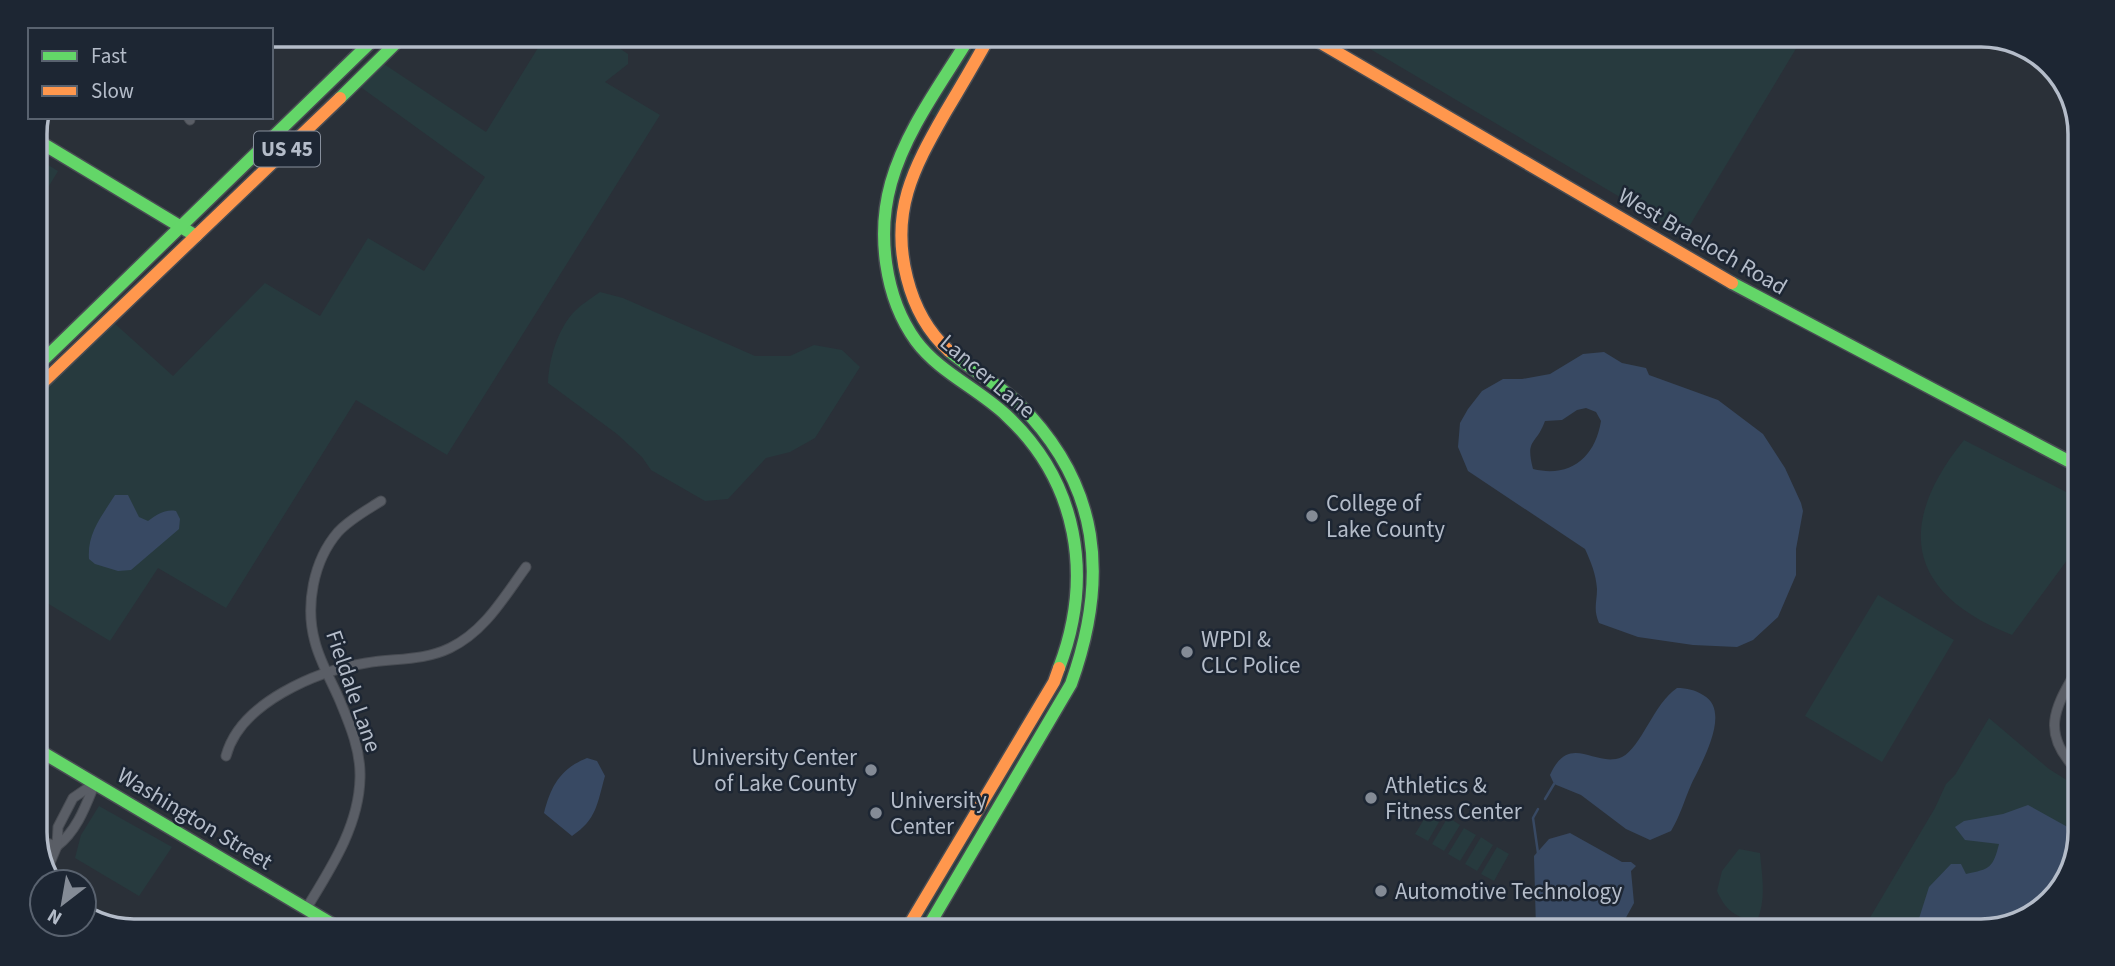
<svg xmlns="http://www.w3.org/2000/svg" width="2115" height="966" font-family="'Source Sans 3',sans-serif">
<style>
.green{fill:#273a3e}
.water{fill:#384963;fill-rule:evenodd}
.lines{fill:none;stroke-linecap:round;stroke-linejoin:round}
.stream{stroke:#384963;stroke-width:2.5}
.street-casing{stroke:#484c53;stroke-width:11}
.fast-casing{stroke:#484c53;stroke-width:15}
.slow-casing{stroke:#484c53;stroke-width:15}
.street{stroke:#5a5e66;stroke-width:9}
.fast{stroke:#63d668;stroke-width:12}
.slow{stroke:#ff974d;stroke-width:12}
.poi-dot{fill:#848b96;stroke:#1d2633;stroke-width:2.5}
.labels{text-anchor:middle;stroke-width:5;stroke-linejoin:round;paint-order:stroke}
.shield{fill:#1d2633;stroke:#878f9c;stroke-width:2}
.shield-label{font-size:21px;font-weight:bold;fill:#b4bcc9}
.street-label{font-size:23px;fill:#b4bcc9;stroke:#1d2633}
.poi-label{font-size:23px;fill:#b4bcc9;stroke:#1d2633;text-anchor:start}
.rim{fill:none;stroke:#b4bcc9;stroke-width:3.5}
</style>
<rect width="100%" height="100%" fill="#2a3038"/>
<g class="green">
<polygon points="558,37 592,37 590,45 613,44 628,54 628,64 605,82 660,115 447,455 356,400 226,608 158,568 110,641 47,603 35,621 35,397 113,322 173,376 265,283 320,316 368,238 424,271 485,177 355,83 378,60 486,132 541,43 551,49"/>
<polygon points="975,38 982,38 936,117 931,114"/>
<polygon points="1355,40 1800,42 1684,235"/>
<path d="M909,152L914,155L908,170L903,280L962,368L959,373C944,361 930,350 919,335C882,287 884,205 909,152Z"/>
<polygon points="35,157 58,171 35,209"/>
<path d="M600,292L623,298L755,356H790L814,345L842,350L860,367L815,438L790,452L766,458L728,499L705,501L651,470L642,457L617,434L548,383C549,359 558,327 576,310C583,303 592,298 600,292Z"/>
<polygon points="996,391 1034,426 1061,466 1056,469 1027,429 992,396"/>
<path d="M1964,440L2076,497V548L2012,635C1907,594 1895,525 1964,440Z"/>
<path d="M1083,588H1090C1084,637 1073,669 1050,712L1044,709C1063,669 1080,633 1083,588Z"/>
<polygon points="1878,595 1954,640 1882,762 1805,716"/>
<polygon points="1989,718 2049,769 2073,784 2072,870 2035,914 1981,931 1862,931 1935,808 1946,784 1955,775"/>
<polygon points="1022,744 1029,749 922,927 914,927"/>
<polygon points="99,806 172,847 139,896 75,858 81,835"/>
<polygon points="1431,808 1443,815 1428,841 1415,834"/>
<polygon points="1448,817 1460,825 1444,851 1432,844"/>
<polygon points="1464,828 1476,835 1460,861 1448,854"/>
<polygon points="1481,837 1493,845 1477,871 1465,864"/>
<polygon points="1497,847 1509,854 1494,881 1481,874"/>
<path d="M1739,849L1760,853C1762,876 1767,901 1756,923C1735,915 1727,913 1717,891L1722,871Z"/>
</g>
<g class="water">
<path d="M1604,352L1622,363L1646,368L1649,375L1718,400L1763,434L1785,468L1801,503L1803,511L1796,549V575L1778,617L1753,640L1737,647L1693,645L1638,637L1599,623C1593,609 1597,602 1597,589C1596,574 1591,562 1585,549L1468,471L1458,447L1460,423L1468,409L1482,391L1503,379H1522L1550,374L1583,354ZM1586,408L1596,412L1601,421C1595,458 1570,478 1533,469C1525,438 1536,446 1545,421L1562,420L1577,410Z"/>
<path d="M115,495H128L139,517L148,521C157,515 164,509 176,511L180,519L179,529L131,570L118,571L95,564L89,559C87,533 102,516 115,495Z"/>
<path d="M1677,688C1687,688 1695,690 1703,695C1733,711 1700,765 1691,785C1684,801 1680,816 1671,831L1650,840L1626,829L1581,795L1554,784L1550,775C1570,731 1595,769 1622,757C1641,748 1654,703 1677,688Z"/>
<path d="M587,758L597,761L605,776C597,804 597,819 572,836L544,813C551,786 560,769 587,758Z"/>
<path d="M2028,805L2073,830L2072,870L2035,914L1981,931H1915L1929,887L1951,864H1961L1966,874C1990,869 1993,868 1999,844L1965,840L1955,827L1964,821L2003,814Z"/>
<polygon points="1570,833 1622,862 1631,862 1636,866 1631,871 1634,903 1623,923 1625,930 1536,929 1534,856 1549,839"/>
</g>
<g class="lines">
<g class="stream">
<polyline points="1545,799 1554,784"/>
<polyline points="1538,809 1533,818 1538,853"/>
</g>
<g class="street-casing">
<g id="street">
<polyline points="188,117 190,120"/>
<path d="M226,756C240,703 316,671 366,663C395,658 423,661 450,648C485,631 504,597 526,567"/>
<path d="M2073,766C2043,733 2054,709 2074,675"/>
<polyline points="36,840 57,846"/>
<path d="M57,846C77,831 86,805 95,783"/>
<polyline points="47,870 57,846 58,827 73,798 95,783"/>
<path d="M306,909C331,868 359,826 360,778C361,751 350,725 340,701C332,682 320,662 315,642C305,606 313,561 338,532C350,519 367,510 381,501"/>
</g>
</g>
<g class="fast-casing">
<g id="fast">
<path d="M969,38C941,84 906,130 891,183C877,233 884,297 916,341C939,372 977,388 1006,415C1078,482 1094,576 1059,668"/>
<polyline points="340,98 403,36"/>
<polyline points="35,139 196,236"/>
<polyline points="1732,283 2076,465"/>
<polyline points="35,368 377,36"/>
<polyline points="35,748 332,924"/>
<path d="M928,927L1071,684C1109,578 1101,485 1018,403C997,383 971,370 949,351"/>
</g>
</g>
<g class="slow-casing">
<g id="slow">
<polyline points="1316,40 1732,283"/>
<path d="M949,351C928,332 914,306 907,278C890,212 913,169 945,113C960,88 974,64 988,39"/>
<polyline points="35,390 340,98"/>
<polyline points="908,927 1054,682 1059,668"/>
</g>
</g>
<use href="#street" class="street"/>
<use href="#fast" class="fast"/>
<use href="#slow" class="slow"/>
</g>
<g class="poi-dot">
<circle cx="1312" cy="516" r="7"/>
<circle cx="1187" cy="652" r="7"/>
<circle cx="871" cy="770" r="7"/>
<circle cx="1371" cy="798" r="7"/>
<circle cx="876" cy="813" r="7"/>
<circle cx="1381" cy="891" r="7"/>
</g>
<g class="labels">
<rect class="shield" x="254" y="131.5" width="66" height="35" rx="5"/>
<g class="shield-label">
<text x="287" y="156">US 45</text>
</g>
<g class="street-label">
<text transform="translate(1703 241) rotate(30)" y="8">West Braeloch Road</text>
<text transform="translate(988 376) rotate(40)" y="8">Lancer Lane</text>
<text transform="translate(354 691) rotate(71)" y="8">Fieldale Lane</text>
<text transform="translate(195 818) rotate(31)" y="8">Washington Street</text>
</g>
<g class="poi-label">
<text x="1326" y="511">College of<tspan x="1326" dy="26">Lake County</tspan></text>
<text x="1201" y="647">WPDI &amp;<tspan x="1201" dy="26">CLC Police</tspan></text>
<text x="857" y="765" text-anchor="end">University Center<tspan x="857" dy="26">of Lake County</tspan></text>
<text x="1385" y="793">Athletics &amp;<tspan x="1385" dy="26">Fitness Center</tspan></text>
<text x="890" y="808">University<tspan x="890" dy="26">Center</tspan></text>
<text x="1395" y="899">Automotive Technology</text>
</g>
</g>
<path d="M0 0H2115V966H0ZM134 47H1981A87 87 0 0 1 2068 134V832A87 87 0 0 1 1981 919H134A87 87 0 0 1 47 832V134A87 87 0 0 1 134 47Z" fill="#1d2633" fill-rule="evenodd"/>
<path class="rim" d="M134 47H1981A87 87 0 0 1 2068 134V832A87 87 0 0 1 1981 919H134A87 87 0 0 1 47 832V134A87 87 0 0 1 134 47Z"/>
<rect x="28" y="28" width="245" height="91" fill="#1d2633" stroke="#59626f" stroke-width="2"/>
<rect x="42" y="51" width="35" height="10" fill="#63d668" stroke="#59626f" stroke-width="2"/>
<text x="91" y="63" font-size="21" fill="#b4bcc9">Fast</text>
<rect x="42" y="86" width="35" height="10" fill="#ff974d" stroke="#59626f" stroke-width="2"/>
<text x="91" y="98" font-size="21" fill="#b4bcc9">Slow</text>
<g transform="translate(63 903) rotate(211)"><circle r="33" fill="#1d2633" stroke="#59626f" stroke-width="2"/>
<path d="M0-5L12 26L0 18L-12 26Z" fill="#848b96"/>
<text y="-10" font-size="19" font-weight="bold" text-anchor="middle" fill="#b4bcc9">N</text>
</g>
</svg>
